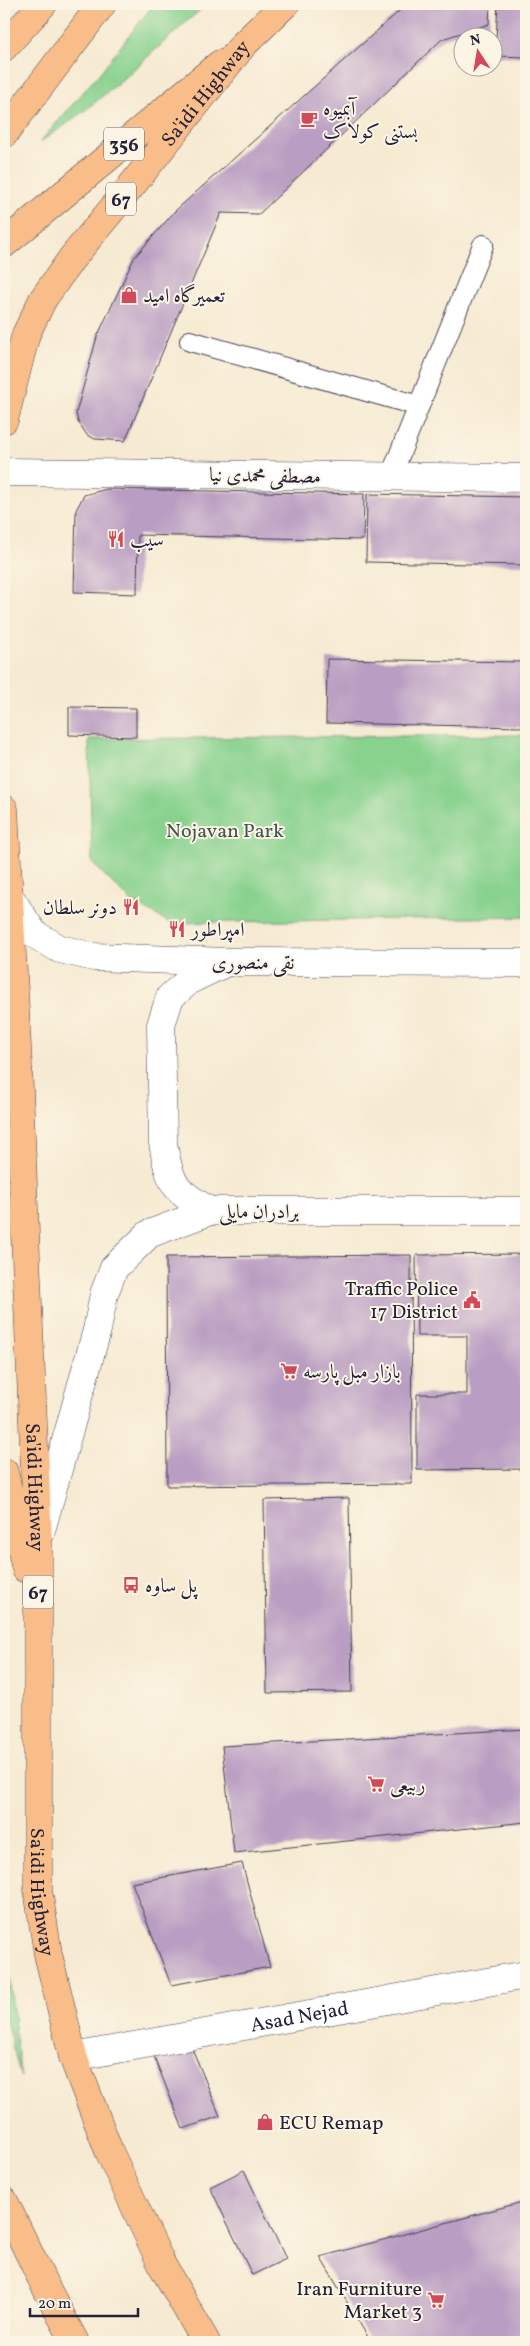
<svg xmlns="http://www.w3.org/2000/svg" width="530" height="2346" font-family="Vollkorn,Amiri,serif">
<style>
.green{fill:#88d28e;stroke:#557a64}
.building{fill:#b99dc2}
.lines{fill:none;stroke-linecap:round;stroke-linejoin:round}
.service-casing{stroke:#424052;stroke-width:22}
.tertiary-casing{stroke:#424052;stroke-width:29}
.primary-casing{stroke:#424052;stroke-width:29}
.trunk-casing{stroke:#424052;stroke-width:29}
.service{stroke:#fff;stroke-width:20}
.tertiary{stroke:#fff;stroke-width:28}
.primary{stroke:#f8bd89;stroke-width:28}
.trunk{stroke:#f8bd89;stroke-width:28}
.labels{text-anchor:middle;stroke-width:4;stroke-linejoin:round;paint-order:stroke}
.shield{fill:#fcf5e5;stroke:#63616e;stroke-width:1}
.shield-label{font-size:19px;font-weight:bold;fill:#22223b}
.street-label{font-size:20px;fill:#22223b;stroke:#fcf5e5}
.poi-label{font-size:20px;fill:#22223b;stroke:#fcf5e5;text-anchor:start}
.park-label{font-size:20px;fill:#415754;stroke:#fcf5e5}
</style>
<rect width="100%" height="100%" fill="#fcf5e5"/>
<filter id="ink" filterUnits="userSpaceOnUse"><feTurbulence type="fractalNoise" baseFrequency=".02" numOctaves="2"/><feDisplacementMap in="SourceGraphic" scale="10" xChannelSelector="R" yChannelSelector="G"/><feConvolveMatrix kernelMatrix="1 2 1 2 8 2 1 2 1" color-interpolation-filters="sRGB"/></filter>
<filter id="wash" filterUnits="userSpaceOnUse"><feTurbulence type="fractalNoise" baseFrequency=".0096" numOctaves="4" result="noise"/><feDisplacementMap in="SourceGraphic" scale="20" xChannelSelector="R" yChannelSelector="G"/><feGaussianBlur stdDeviation="1.12" result="paint"/><feColorMatrix in="noise" values="0 0 0 0 0 0 0 0 0 0 0 0 0 0 0 0 0 1.4 0 .05"/><feComposite in="paint" operator="in"/></filter>
<g filter="url(#wash)">
<rect width="100%" height="100%" fill="#f6ead2"/>
<g class="green">
<path d="M154,4H207C152,51 102,103 40,142L99,74Z"/>
<polygon points="526,735 526,917 170,923 131,901 92,863 89,739"/>
<polygon points="4,1934 21,2078 4,2013"/>
</g>
<g id="blocks">
<g class="building">
<polygon points="407,4 490,4 489,24 442,39 259,214 221,213 125,441 95,439 87,435 78,422 76,413 97,337 134,258 175,211"/>
<polygon points="498,4 526,4 526,57 495,56"/>
<polygon points="107,489 364,494 363,540 138,535 137,594 74,592 76,510 84,495"/>
<polygon points="367,494 525,497 523,565 366,562"/>
<polygon points="327,659 524,662 522,727 326,723"/>
<polygon points="69,707 136,708 136,737 69,735"/>
<polygon points="526,1254 526,1469 417,1470 417,1394 467,1394 467,1336 417,1336 416,1255"/>
<polygon points="411,1255 412,1484 167,1486 166,1257"/>
<polygon points="349,1498 352,1692 267,1693 264,1500"/>
<polygon points="526,1729 526,1822 234,1853 222,1746"/>
<polygon points="242,1863 270,1967 171,1985 132,1883"/>
<polygon points="189,2041 220,2116 183,2129 153,2054"/>
<polygon points="244,2170 286,2259 252,2275 210,2187"/>
<polygon points="526,2201 526,2342 371,2342 320,2257"/>
</g>
</g>
</g>
<g filter="url(#ink)">
<use href="#blocks" fill-opacity="0" stroke="#424052" stroke-width="1"/>
<g class="lines">
<g class="service-casing">
<g id="service">
<polyline points="190,341 419,406"/>
<polyline points="391,476 483,245"/>
</g>
</g>
<g class="tertiary-casing">
<g id="tertiary">
<polyline points="4,472 526,478"/>
<polyline points="7,893 34,934 60,949 94,957 228,962 526,963"/>
<path d="M210,1211C174,1191 170,1184 163,1143L161,1025L170,997L190,980L223,964"/>
<polyline points="40,1534 97,1330 104,1294 114,1268 149,1234 210,1211 526,1211"/>
<path id="s1" d="M73,2057L526,1975"/>
</g>
</g>
<g class="primary-casing">
<g id="primary">
<polyline points="4,47 43,4"/>
<polyline points="4,244 220,64"/>
</g>
</g>
<g class="trunk-casing">
<g id="trunk">
<polyline points="4,134 102,4"/>
<path id="s2" d="M4,420L26,334L43,299L72,258L133,184L243,45L285,4"/>
<path id="s3" d="M4,809L18,1065L38,1543V1890L48,1954L73,2057L109,2151L162,2265L206,2342"/>
<polyline points="4,1472 26,1569"/>
<polyline points="4,2201 43,2282 75,2342"/>
</g>
</g>
<use href="#service" class="service"/>
<use href="#tertiary" class="tertiary"/>
<use href="#primary" class="primary"/>
<use href="#trunk" class="trunk"/>
</g>
</g>
<defs>
<g id="cafe-bare" transform="scale(1.35)"><path d="M-5.5-4.5H6V0H3Q3 3.5 0 3.5H-2.5Q-5.5 3.5-5.5 0ZM3-3.2v2h1.7v-2ZM-6 4.5H4V6H-6Z" fill="#d1495b" stroke="#fcf5e5" stroke-width="2.5" paint-order="stroke"/></g>
<g id="shop-bare" transform="scale(1.35)"><path d="M-5-2.5h2.3a2.7 3.5 0 0 1 5.4 0H5L5.5 6h-11ZM-1.5-2.5h3a1.5 2.3 0 0 0-3 0Z" fill="#d1495b" stroke="#fcf5e5" stroke-width="2.5" paint-order="stroke"/></g>
<g id="restaurant-bare" transform="scale(1.35)"><path d="M-5-6h1v4h1v-4h1v4h1v-4h1v5L-1.5 .5V6h-2V.5L-5-1ZM5-6V6H3V1.5H1.5Q1.5-4 5-6Z" fill="#d1495b" stroke="#fcf5e5" stroke-width="2.5" paint-order="stroke"/></g>
<g id="civic-bare" transform="scale(1.35)"><path d="M-.6-6.5H3V-4.5H.6V-3L4-1V1h2V6H-6V1h2V-1L-.6-3ZM-1.2 2.5V6h2.4V2.5Z" fill="#d1495b" stroke="#fcf5e5" stroke-width="2.5" paint-order="stroke"/></g>
<g id="supermarket-bare" transform="scale(1.35)"><path d="M-6-5.5h2.5l.6 2H6L4.5 2H-2.5L-4.4-4H-6ZM-1.5 3.2a1.3 1.3 0 1 0 .1 0ZM3 3.2a1.3 1.3 0 1 0 .1 0Z" fill="#d1495b" stroke="#fcf5e5" stroke-width="2.5" paint-order="stroke"/></g>
<g id="bus-bare" transform="scale(1.35)"><path d="M-5-6H5V4H4V6H2V4H-2V6H-4V4H-5ZM-3.5-4V0h7V-4ZM-3.5 1.2v1.5H-2V1.2ZM2 1.2v1.5H3.5V1.2Z" fill="#d1495b" stroke="#fcf5e5" stroke-width="2.5" paint-order="stroke"/></g>
</defs>
<g fill-rule="evenodd">
<use href="#cafe-bare" x="309" y="119"/>
<use href="#shop-bare" x="129" y="295"/>
<use href="#restaurant-bare" x="116" y="539"/>
<use href="#restaurant-bare" x="131" y="907"/>
<use href="#restaurant-bare" x="177" y="929"/>
<use href="#civic-bare" x="472" y="1300"/>
<use href="#supermarket-bare" x="289" y="1371"/>
<use href="#bus-bare" x="131" y="1585"/>
<use href="#supermarket-bare" x="376" y="1784"/>
<use href="#shop-bare" x="265" y="2122"/>
<use href="#supermarket-bare" x="436" y="2300"/>
</g>
<g class="labels">
<g class="shield">
<rect x="104" y="127.5" width="40" height="33" rx="4"/>
<rect x="106" y="182.5" width="30" height="33" rx="4"/>
<rect x="23" y="1575.5" width="30" height="33" rx="4"/>
</g>
<g class="shield-label">
<text x="124" y="151">356</text>
<text x="121" y="206">67</text>
<text x="38" y="1599">67</text>
</g>
<g class="street-label">
<text dy="7" stroke="none"><textPath href="#s2" startOffset="390">Sa'idi Highway</textPath></text>
<text transform="translate(265 475) rotate(1)" y="7">مصطفی محمدی نیا</text>
<text x="253" y="969">نقی منصوری</text>
<text x="259" y="1218">برادران مایلی</text>
<text dy="7" stroke="none"><textPath href="#s3" startOffset="679">Sa'idi Highway</textPath></text>
<text dy="7" stroke="none"><textPath href="#s3" startOffset="1084">Sa'idi Highway</textPath></text>
<text dy="7" stroke="none"><textPath href="#s1" startOffset="230">Asad Nejad</textPath></text>
</g>
<g class="poi-label">
<text x="323" y="115">آبمیوه<tspan x="323" dy="23">بستنی کولاک</tspan></text>
<text x="143" y="302">تعمیرگاه امید</text>
<text x="130" y="546">سیب</text>
<text x="117" y="914" text-anchor="end">دونر سلطان</text>
<text x="191" y="936">امپراطور</text>
<text x="458" y="1295" text-anchor="end">Traffic Police<tspan x="458" dy="23">17 District</tspan></text>
<text x="303" y="1378">بازار مبل پارسه</text>
<text x="145" y="1592">پل ساوه</text>
<text x="390" y="1791">ربیعی</text>
<text x="279" y="2129">ECU Remap</text>
<text x="422" y="2295" text-anchor="end">Iran Furniture<tspan x="422" dy="23">Market 3</tspan></text>
</g>
<g class="park-label">
<text x="225" y="837">Nojavan Park</text>
</g>
</g>
<rect width="530" height="2346" fill="none" stroke="#fcf5e5" stroke-width="20"/>
<g transform="translate(478 52) rotate(348)"><circle r="24" fill="#fcf5e5" stroke="#a5a1a1"/>
<path d="M0-4L9 19L0 12L-9 19Z" fill="#d1495b"/>
<text y="-8" font-size="14" font-weight="bold" text-anchor="middle" fill="#22223b">N</text>
</g>
<path d="M30 2308v8h108v-8" fill="none" stroke="#22223b" stroke-width="2.5"/>
<text x="38" y="2308" font-size="15" fill="#22223b" stroke="#fcf5e5" stroke-width="4" paint-order="stroke">20 m</text>
</svg>
